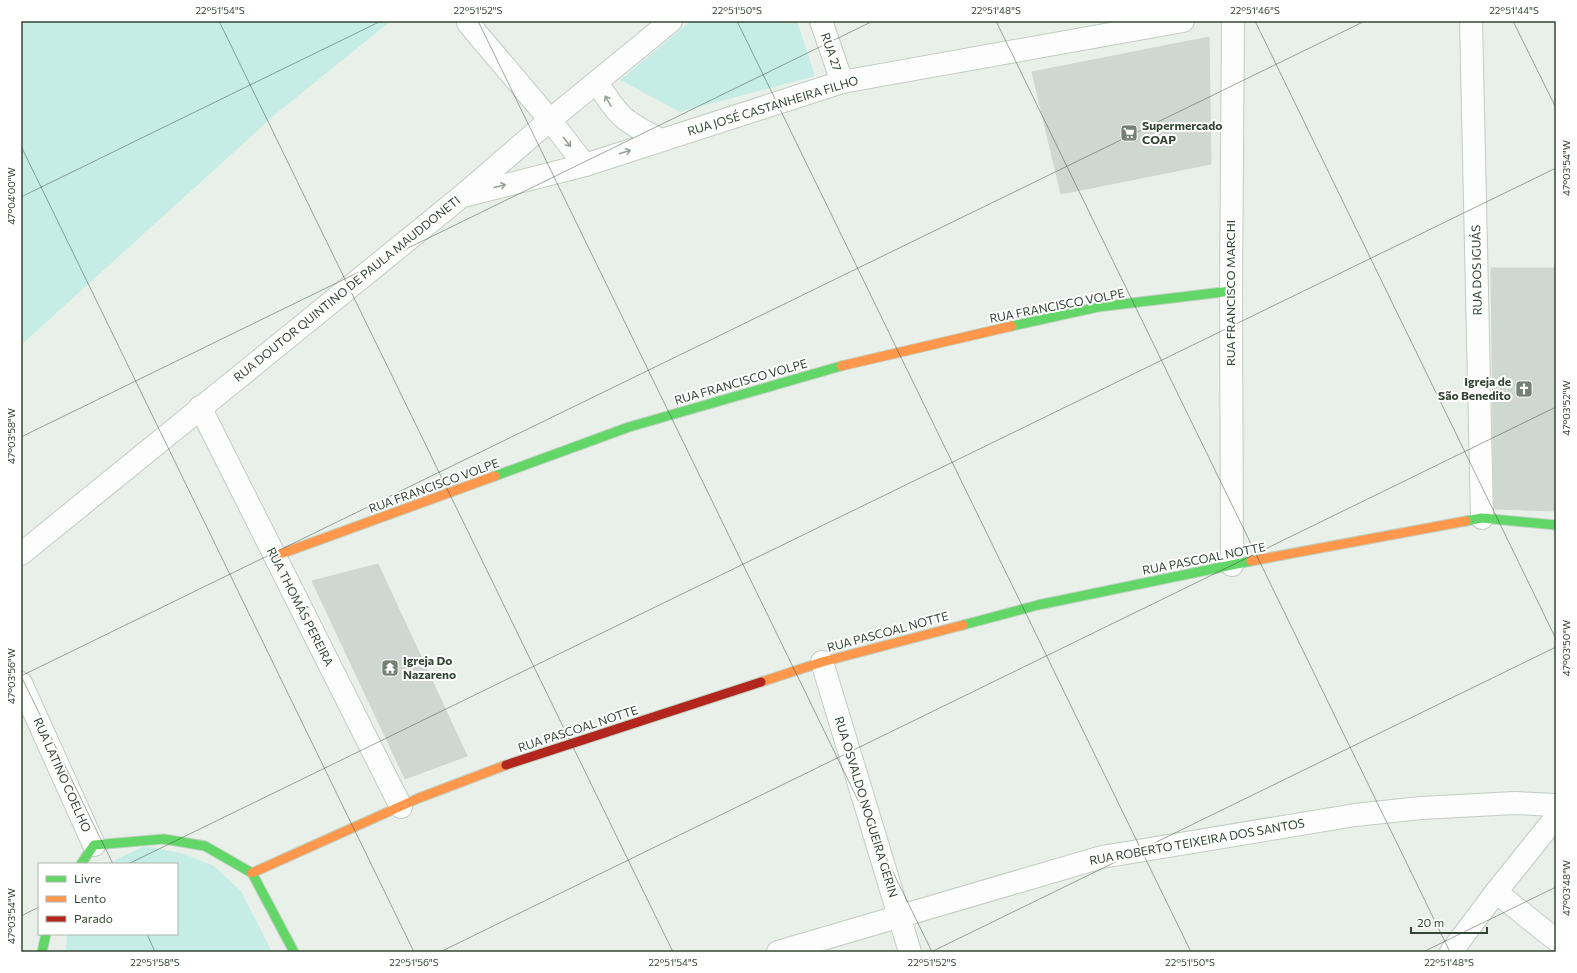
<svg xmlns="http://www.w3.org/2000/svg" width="1577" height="973" font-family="Commissioner,sans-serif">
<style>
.green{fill:#c6ece6}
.building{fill:#cfd8d0;stroke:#ced8cf}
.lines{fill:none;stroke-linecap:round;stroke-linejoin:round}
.street-casing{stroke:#c4ccc5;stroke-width:24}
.fast-casing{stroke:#c0d1c3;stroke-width:11}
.slow-casing{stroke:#c0d1c3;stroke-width:11}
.jam-casing{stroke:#c0d1c3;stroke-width:11}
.street{stroke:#fcfdfc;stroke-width:22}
.fast{stroke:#63d668;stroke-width:9}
.slow{stroke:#ff974d;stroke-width:9}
.jam{stroke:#b3261e;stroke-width:9}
.oneway{stroke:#98a198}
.ticks{fill:none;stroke:#344535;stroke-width:1;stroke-opacity:0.45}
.labels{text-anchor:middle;stroke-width:4;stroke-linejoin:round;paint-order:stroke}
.street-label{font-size:12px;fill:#344535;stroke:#fff}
.poi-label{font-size:12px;font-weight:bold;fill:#344535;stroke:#fff;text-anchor:start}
.neatline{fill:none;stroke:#344535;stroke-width:1.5}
.ticks-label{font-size:10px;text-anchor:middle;fill:#344535}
</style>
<rect width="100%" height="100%" fill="#e8f0e9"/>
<g class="green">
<polygon points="21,21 391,21 278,112 21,345"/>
<polygon points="691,21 797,21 815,76 680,112 620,80"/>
<polygon points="145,846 184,854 214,866 241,891 272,952 66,952 67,934 177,934 177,864 111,864 117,859"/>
</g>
<g class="building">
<polygon points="1209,37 1211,164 1061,194 1032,72"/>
<polygon points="1491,268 1556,268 1556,511 1494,509"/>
<polygon points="378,564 467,756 405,779 312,581"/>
</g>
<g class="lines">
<g class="street-casing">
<g id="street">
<polyline points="821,21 842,82"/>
<polyline points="1471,21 1482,518"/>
<polyline points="468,23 550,120 585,165"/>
<path d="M597,82C618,117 625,122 661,140"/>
<polyline points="467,195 585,165 842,82 1183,21"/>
<polyline points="200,407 401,807"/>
<polyline points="21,554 462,196 550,120 671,21"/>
<polyline points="1232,565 1231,291 1233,21"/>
<polyline points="822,662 910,952"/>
<polyline points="21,683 94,845"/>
<polyline points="1496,892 1556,940"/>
<polyline points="778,952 1102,857 1355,815 1421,808 1515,803 1556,805"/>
<polyline points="1451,952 1496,892 1556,817"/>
</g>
</g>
<g class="fast-casing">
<g id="fast">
<polyline points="1012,326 1098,307 1231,291"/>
<polyline points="495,476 629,427 841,366"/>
<polyline points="1466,521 1482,518 1556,525"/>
<polyline points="963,625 1038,605 1251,561"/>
<polyline points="81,864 94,845 164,839 205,846 252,873 294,952"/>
<polyline points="42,952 46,934"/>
</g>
</g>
<g class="slow-casing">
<g id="slow">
<polyline points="841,366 1012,326"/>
<polyline points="275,556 495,476"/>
<polyline points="1251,561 1466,521"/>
<polyline points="761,682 822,662 963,625"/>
<polyline points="252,873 419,798 506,765"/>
</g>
</g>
<g class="jam-casing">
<polyline id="jam" points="506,765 761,682"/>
</g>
<use href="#street" class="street"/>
<use href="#fast" class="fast"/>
<use href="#slow" class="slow"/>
<use href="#jam" class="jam"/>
</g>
<defs><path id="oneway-shaft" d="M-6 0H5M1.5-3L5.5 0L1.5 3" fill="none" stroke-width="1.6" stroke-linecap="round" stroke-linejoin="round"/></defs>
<g class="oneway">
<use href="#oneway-shaft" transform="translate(608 101) rotate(-120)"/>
<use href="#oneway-shaft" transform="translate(567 142) rotate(52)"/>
<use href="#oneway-shaft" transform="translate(625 152) rotate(-18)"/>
<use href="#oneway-shaft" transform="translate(500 186) rotate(-14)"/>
</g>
<path class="ticks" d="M219,21L673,952M478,21L932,952M737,21L1191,952M996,21L1450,952M1255,21L1556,639M1513,21L1556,108M21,146L414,952M21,197L381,21M21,437L873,21M21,676L1365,21M21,676L113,864M128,864L1556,168M21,916L39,907M147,934L155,952M440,952L1556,407M931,952L1556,647M1423,952L1556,887"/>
<defs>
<g id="supermarket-square" transform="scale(0.9)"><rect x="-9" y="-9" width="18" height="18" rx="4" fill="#738174" stroke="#fff"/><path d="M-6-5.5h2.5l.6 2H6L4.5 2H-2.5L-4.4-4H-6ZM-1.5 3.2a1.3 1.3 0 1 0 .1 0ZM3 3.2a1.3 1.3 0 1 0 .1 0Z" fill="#fff"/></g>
<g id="church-square" transform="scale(0.9)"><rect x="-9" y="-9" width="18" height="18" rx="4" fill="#738174" stroke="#fff"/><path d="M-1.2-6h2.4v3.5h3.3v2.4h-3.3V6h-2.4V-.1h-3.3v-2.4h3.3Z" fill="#fff"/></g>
<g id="temple-square" transform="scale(0.9)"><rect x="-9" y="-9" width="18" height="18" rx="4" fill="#738174" stroke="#fff"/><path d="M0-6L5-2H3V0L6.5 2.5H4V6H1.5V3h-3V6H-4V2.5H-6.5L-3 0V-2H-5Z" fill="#fff"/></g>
</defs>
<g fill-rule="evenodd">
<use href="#supermarket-square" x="1129" y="133"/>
<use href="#church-square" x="1524" y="389"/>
<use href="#temple-square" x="390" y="668"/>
</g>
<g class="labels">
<g class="street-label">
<text transform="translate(831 52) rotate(71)" y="4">RUA 27</text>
<text transform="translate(773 106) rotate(-17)" y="4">RUA JOSÉ CASTANHEIRA FILHO</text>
<text transform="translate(1477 270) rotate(-91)" y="4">RUA DOS IGUÁS</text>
<text transform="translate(347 289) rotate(-39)" y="4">RUA DOUTOR QUINTINO DE PAULA MAUDDONETI</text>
<text transform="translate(1231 293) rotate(-90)" y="4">RUA FRANCISCO MARCHI</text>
<text transform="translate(1057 306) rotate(-11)" y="4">RUA FRANCISCO VOLPE</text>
<text transform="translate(741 382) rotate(-16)" y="4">RUA FRANCISCO VOLPE</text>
<text transform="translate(434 486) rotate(-20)" y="4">RUA FRANCISCO VOLPE</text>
<text transform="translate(1204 559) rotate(-11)" y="4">RUA PASCOAL NOTTE</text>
<text transform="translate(300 607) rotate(63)" y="4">RUA THOMÁS PEREIRA</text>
<text transform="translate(888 632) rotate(-15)" y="4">RUA PASCOAL NOTTE</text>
<text transform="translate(578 729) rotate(-18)" y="4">RUA PASCOAL NOTTE</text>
<text transform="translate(62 775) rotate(66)" y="4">RUA LATINO COELHO</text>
<text transform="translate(866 807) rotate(73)" y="4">RUA OSVALDO NOGUEIRA GERIN</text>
<text transform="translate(1197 842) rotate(-10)" y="4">RUA ROBERTO TEIXEIRA DOS SANTOS</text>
</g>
<g class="poi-label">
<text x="1142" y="130">Supermercado<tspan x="1142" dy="14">COAP</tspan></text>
<text x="1511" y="386" text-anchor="end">Igreja de<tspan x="1511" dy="14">São Benedito</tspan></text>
<text x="403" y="665">Igreja Do<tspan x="403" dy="14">Nazareno</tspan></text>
</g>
</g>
<rect width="1577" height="973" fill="none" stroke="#ffffff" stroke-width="44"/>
<rect x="38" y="863" width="140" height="72" fill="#ffffff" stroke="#aeb5ae"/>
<rect x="46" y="876" width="20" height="6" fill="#63d668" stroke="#aeb5ae"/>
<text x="74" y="883" font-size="12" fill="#344535">Livre</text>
<rect x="46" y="896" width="20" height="6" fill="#ff974d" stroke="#aeb5ae"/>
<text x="74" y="903" font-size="12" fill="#344535">Lento</text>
<rect x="46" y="916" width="20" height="6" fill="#b3261e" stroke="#aeb5ae"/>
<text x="74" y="923" font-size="12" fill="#344535">Parado</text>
<path d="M1411 927v6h76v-6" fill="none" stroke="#344535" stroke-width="2"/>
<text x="1417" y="927" font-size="12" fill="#344535" stroke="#ffffff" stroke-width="3" paint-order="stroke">20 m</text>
<rect x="22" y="22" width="1533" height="929" class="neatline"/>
<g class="ticks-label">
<text x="220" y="14">22°51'54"S</text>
<text x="478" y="14">22°51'52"S</text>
<text x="737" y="14">22°51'50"S</text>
<text x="996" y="14">22°51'48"S</text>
<text x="1255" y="14">22°51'46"S</text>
<text x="1514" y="14">22°51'44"S</text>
<text transform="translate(1566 168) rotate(-90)" y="4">47°03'54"W</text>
<text transform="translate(11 196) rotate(-90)" y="4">47°04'00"W</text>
<text transform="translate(1566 408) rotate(-90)" y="4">47°03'52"W</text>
<text transform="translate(11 436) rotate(-90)" y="4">47°03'58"W</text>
<text transform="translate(1566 648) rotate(-90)" y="4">47°03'50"W</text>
<text transform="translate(11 676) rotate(-90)" y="4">47°03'56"W</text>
<text transform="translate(1566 888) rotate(-90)" y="4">47°03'48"W</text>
<text transform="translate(11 916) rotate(-90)" y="4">47°03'54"W</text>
<text x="155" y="966">22°51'58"S</text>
<text x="414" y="966">22°51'56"S</text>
<text x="673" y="966">22°51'54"S</text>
<text x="932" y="966">22°51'52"S</text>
<text x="1190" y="966">22°51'50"S</text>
<text x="1449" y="966">22°51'48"S</text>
</g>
</svg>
